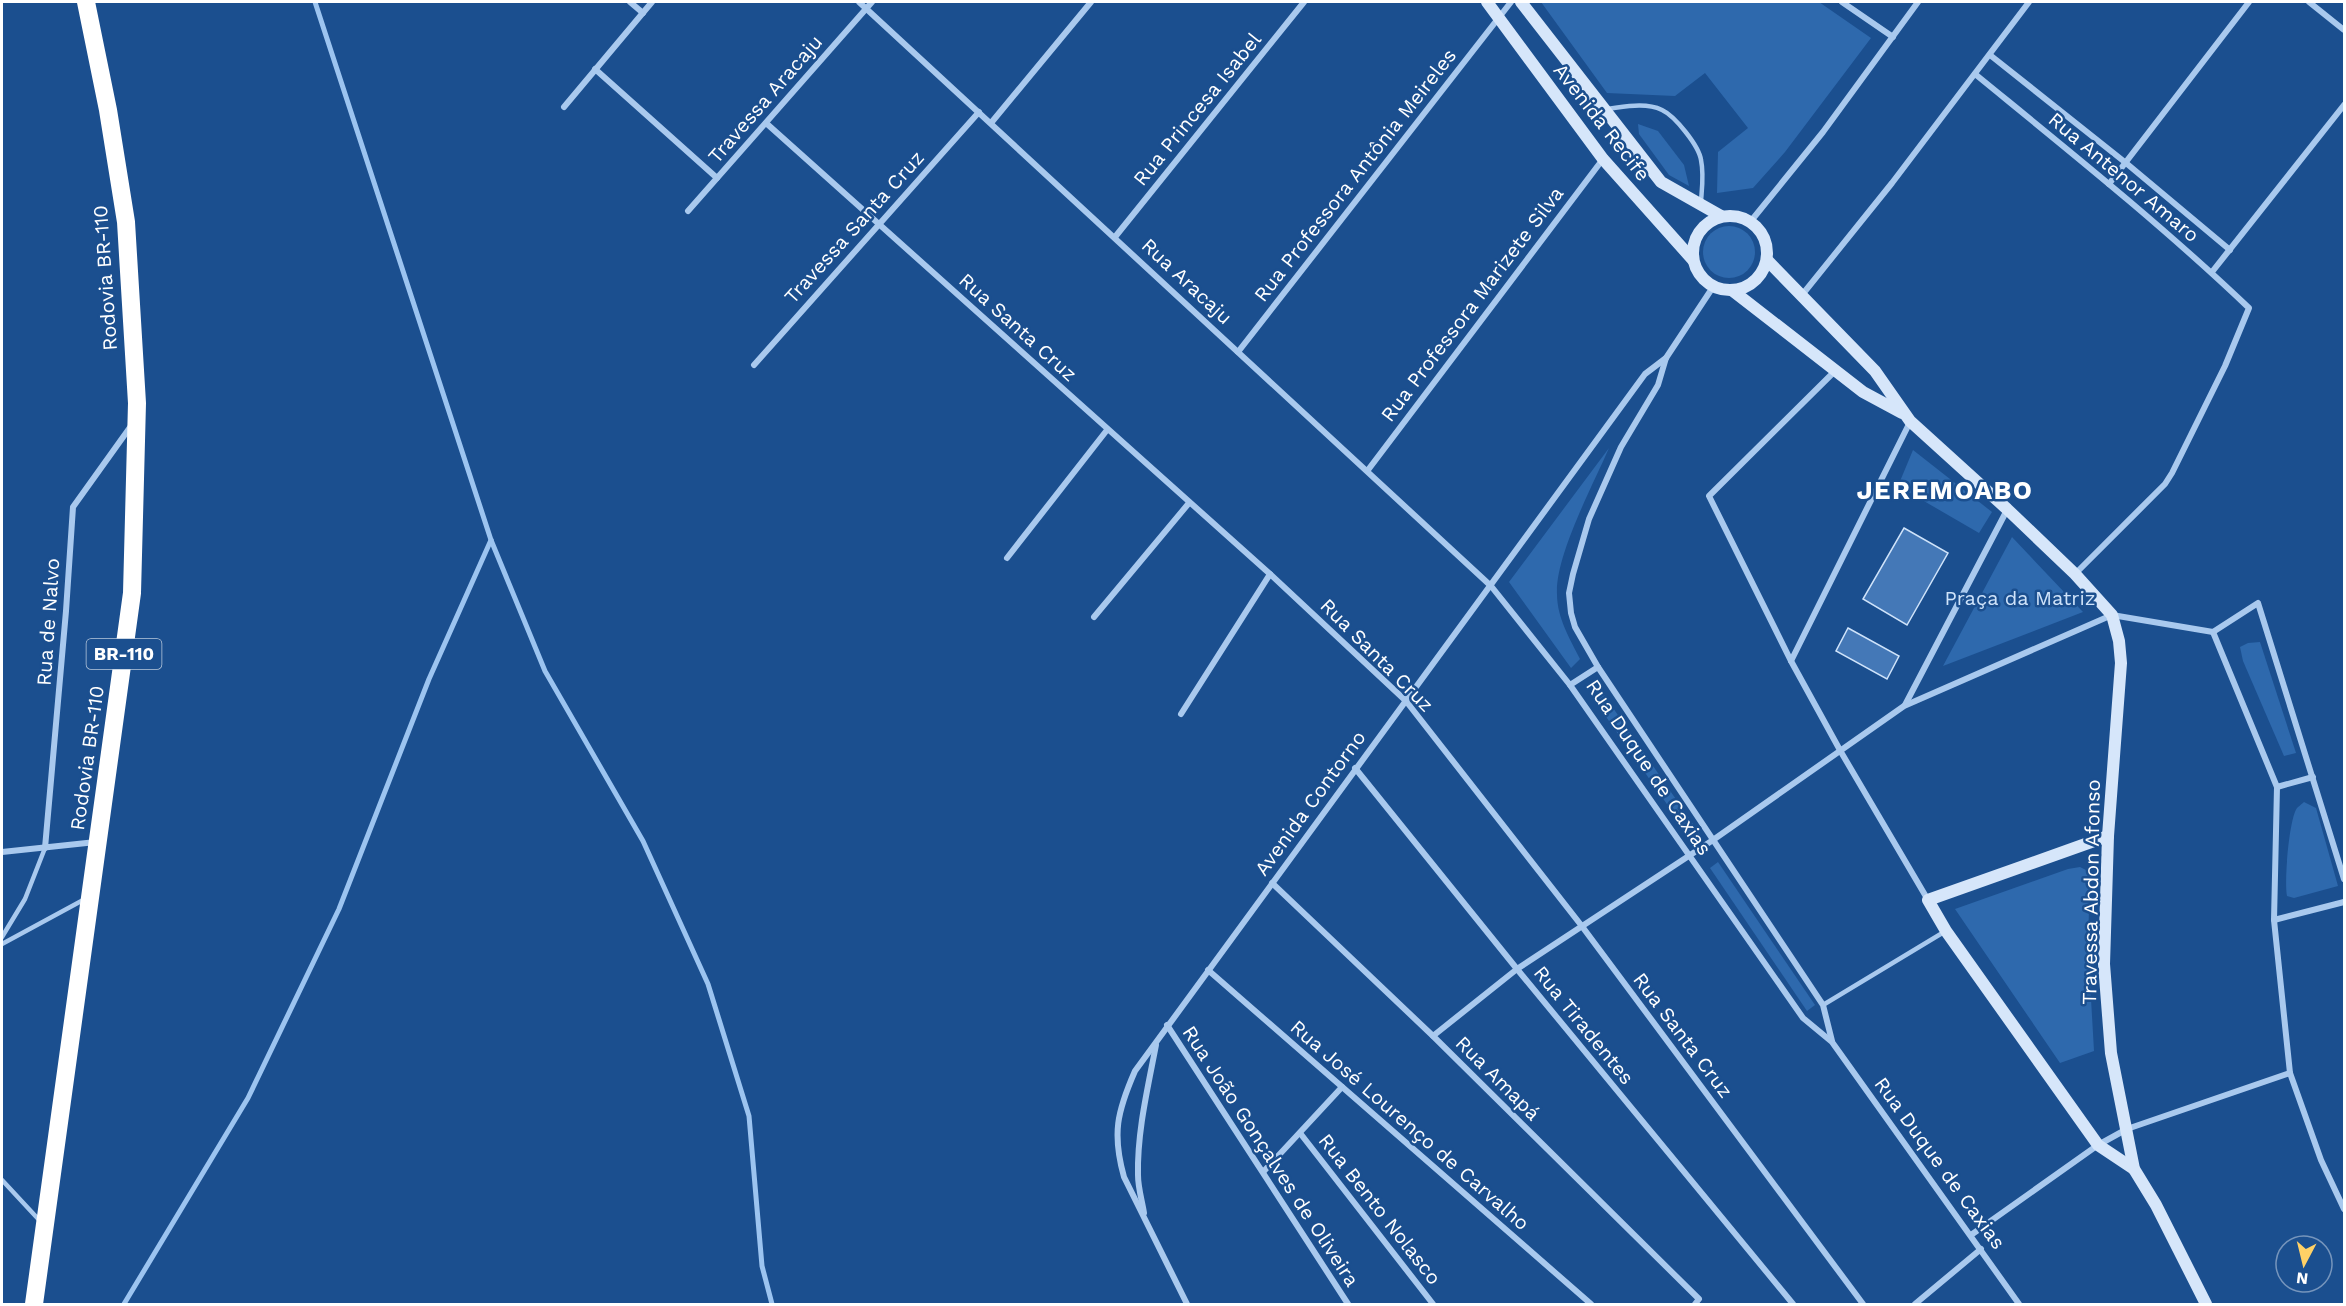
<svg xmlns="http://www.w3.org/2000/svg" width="2346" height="1306" font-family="'Work Sans',sans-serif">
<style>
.green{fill:#2e69ad}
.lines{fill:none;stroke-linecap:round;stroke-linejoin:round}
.stream{stroke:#9cc4f0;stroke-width:5}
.building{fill:#4478b7;stroke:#cfe3fa;stroke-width:1.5}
.lane{stroke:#a9c9ee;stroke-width:4.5}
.street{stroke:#a9c9ee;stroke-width:6}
.secondary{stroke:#d6e6fa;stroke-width:12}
.highway{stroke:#fff;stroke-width:18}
.labels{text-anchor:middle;stroke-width:5;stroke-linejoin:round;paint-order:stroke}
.shield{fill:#1b4f8f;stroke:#bbcadd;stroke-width:1.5}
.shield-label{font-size:18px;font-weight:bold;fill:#fff}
.street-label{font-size:20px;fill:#fff;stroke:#1b4f8f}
.park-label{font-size:20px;fill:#cfe3fa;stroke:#1b4f8f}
.district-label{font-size:26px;font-weight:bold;letter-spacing:1.5px;fill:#fff;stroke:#1b4f8f}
</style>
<rect width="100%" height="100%" fill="#1b4f8f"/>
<g class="green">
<polygon points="1541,2 1819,2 1871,38 1785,152 1753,188 1717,193 1718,152 1748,128 1705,73 1675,96 1607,93"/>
<polygon points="1638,124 1658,131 1684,165 1689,186 1669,175 1639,134"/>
<circle cx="1729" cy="252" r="26"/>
<path d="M1609,448C1593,485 1555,556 1557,594C1557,618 1570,639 1580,659L1571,668L1509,582Z"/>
<polygon points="1913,450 1992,512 1979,533 1898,486"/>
<polygon points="2012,537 2083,612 1943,666"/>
<polygon points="2260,642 2296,753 2284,756 2243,661 2240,647 2248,643"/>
<polygon points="1602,692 1702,837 1694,843 1593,698"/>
<path d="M2304,802L2316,808L2338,886L2294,898L2287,896C2284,882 2289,819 2297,808C2298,807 2303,803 2304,802Z"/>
<polygon points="1718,862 1815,1005 1807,1011 1710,868"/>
<polygon points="2080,867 2090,872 2088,946 2094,1051 2060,1063 1955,909 2068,869"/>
</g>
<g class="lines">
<g class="stream">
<polyline points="315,2 491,540 545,671 643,841 708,984 749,1116 762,1266 772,1304"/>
<polyline points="124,1304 248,1098 339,909 429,679 491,540"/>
</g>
</g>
<g class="building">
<polygon points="1904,528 1948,553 1907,625 1863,599"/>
<polygon points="1848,628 1899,656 1887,679 1836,651"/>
</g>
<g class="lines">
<g class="lane">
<path d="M1607,109C1624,107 1645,102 1662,110C1675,116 1699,146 1701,160C1704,174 1702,188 1701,201"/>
<polyline points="2,937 25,899 45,848"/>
<polyline points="2,944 85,899"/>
<polyline points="1823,1005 1944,932"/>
<polyline points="2,1180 41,1222"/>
</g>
<g class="street">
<polyline points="630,2 643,13"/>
<polyline points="859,2 1491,586 1570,685 1803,1018 1832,1042 2019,1304"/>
<polyline points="1842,2 1893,37"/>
<polyline points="2309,2 2344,30"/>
<polyline points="1990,55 2126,163 2230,250"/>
<polyline points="595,69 717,178"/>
<path d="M1975,74C2068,150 2162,225 2249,308L2225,366L2172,473L2165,484L2075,574"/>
<polyline points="564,107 652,2"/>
<polyline points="766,123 1270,574 1406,701 1581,925 1863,1304"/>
<polyline points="991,123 1091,2"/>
<polyline points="2109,184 2249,2"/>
<polyline points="688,211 872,2"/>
<polyline points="1751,221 1823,132 1918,2"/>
<polyline points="1115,237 1304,2"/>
<polyline points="2212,272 2344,105"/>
<polyline points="1713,287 1666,358 1658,385 1621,447 1589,519 1573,574 1569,593 1571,613 1575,627 1598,667 1823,1005 1832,1041"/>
<polyline points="1802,295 1892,183 2029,2"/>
<polyline points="1238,352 1511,2"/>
<polyline points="754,365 979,112"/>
<polyline points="1835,371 1709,496 1791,661 1841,752 1928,900"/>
<polyline points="1368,470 1603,159"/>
<polyline points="1007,558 1107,430"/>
<polyline points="1094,617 1189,503"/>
<polyline points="2213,632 2277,787 2274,920 2290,1073 2321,1160 2344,1209"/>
<polyline points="2213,632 2258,603 2344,879"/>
<polyline points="1791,661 1910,422"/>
<polyline points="1570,685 1598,667"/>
<polyline points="1905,705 2007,510"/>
<polyline points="1181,714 1270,574"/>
<polyline points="1355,768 1517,969 1793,1304"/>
<polyline points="2277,787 2313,777"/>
<polyline points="45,848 66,611 73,507 131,426"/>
<polyline points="2,852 96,842"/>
<polyline points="1272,883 1433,1036 1699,1299 1695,1304"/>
<polyline points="2274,920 2344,902"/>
<polyline points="1208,970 1591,1304"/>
<polyline points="1167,1025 1348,1304"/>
<polyline points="1433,1036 1517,969 1713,840 1904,706 2112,615 2213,632"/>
<polyline points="1300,1133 1433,1304"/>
<polyline points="1264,1171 1342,1087"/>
<path d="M1144,1213C1142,1200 1138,1188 1138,1175C1137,1132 1148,1087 1156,1045"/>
<polyline points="1971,1235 2098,1145 2127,1129 2290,1073"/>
<path d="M1187,1304L1124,1177C1112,1134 1117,1112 1135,1071L1645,374L1666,358"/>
<polyline points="1915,1304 1981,1249"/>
</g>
<g class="secondary">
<polyline points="1487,2 1603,159 1693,260"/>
<polyline points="1521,2 1661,182 1721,216"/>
<circle cx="1730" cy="253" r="37"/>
<polyline points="1767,260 1875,371 1910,421 2007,509 2075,574 2112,615 2119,641 2121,663 2108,836 2104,964 2111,1053 2134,1169 2156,1205 2206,1304"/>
<polyline points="1733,291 1863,392 1902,413"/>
<polyline points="2108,836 1928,900 1946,931 2098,1145 2134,1169"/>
</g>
<polyline class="highway" points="34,1304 132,593 137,403 126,222 108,110 86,2"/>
</g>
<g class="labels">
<rect class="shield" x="86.5" y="639" width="75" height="30" rx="4.5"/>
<g class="shield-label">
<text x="124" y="660">BR-110</text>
</g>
<g class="street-label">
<text transform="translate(765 99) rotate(-49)" y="7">Travessa Aracaju</text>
<text transform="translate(1197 109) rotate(-51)" y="7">Rua Princesa Isabel</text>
<text transform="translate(1602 122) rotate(52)" y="7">Avenida Recife</text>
<text transform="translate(1355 175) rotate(-52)" y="7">Rua Professora Antônia Meireles</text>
<text transform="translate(2124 177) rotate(40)" y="7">Rua Antenor Amaro</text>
<text transform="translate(854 227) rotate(-48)" y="7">Travessa Santa Cruz</text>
<text transform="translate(105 278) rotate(-94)" y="7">Rodovia BR-110</text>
<text transform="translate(1187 281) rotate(43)" y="7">Rua Aracaju</text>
<text transform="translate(1472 304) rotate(-53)" y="7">Rua Professora Marizete Silva</text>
<text transform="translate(1018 327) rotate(42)" y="7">Rua Santa Cruz</text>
<text transform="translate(48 622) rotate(-86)" y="7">Rua de Nalvo</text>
<text transform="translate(1377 655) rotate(45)" y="7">Rua Santa Cruz</text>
<text transform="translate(87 758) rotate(-82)" y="7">Rodovia BR-110</text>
<text transform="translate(1649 767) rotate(56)" y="7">Rua Duque de Caxias</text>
<text transform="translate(1310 803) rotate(-54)" y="7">Avenida Contorno</text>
<text transform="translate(2091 892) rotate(-89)" y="7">Travessa Abdon Afonso</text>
<text transform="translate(1584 1025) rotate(51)" y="7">Rua Tiradentes</text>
<text transform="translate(1683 1035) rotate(53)" y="7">Rua Santa Cruz</text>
<text transform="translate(1498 1078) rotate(45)" y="7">Rua Amapá</text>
<text transform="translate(1410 1125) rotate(41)" y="7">Rua José Lourenço de Carvalho</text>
<text transform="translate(1271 1156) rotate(57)" y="7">Rua João Gonçalves de Oliveira</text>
<text transform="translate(1940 1163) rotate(54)" y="7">Rua Duque de Caxias</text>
<text transform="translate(1380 1209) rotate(52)" y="7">Rua Bento Nolasco</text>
</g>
<g class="park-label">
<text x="2020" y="605">Praça da Matriz</text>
</g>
<g class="district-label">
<text x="1945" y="499">JEREMOABO</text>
</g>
</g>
<rect width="2346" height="1306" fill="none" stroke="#ffffff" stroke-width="6"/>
<g transform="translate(2304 1264) rotate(187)"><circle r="28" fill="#1b4f8f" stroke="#7695bc" stroke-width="1.5"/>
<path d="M0-4.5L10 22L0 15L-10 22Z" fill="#ffd166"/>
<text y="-9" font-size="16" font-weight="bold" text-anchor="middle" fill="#ffffff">N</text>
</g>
</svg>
